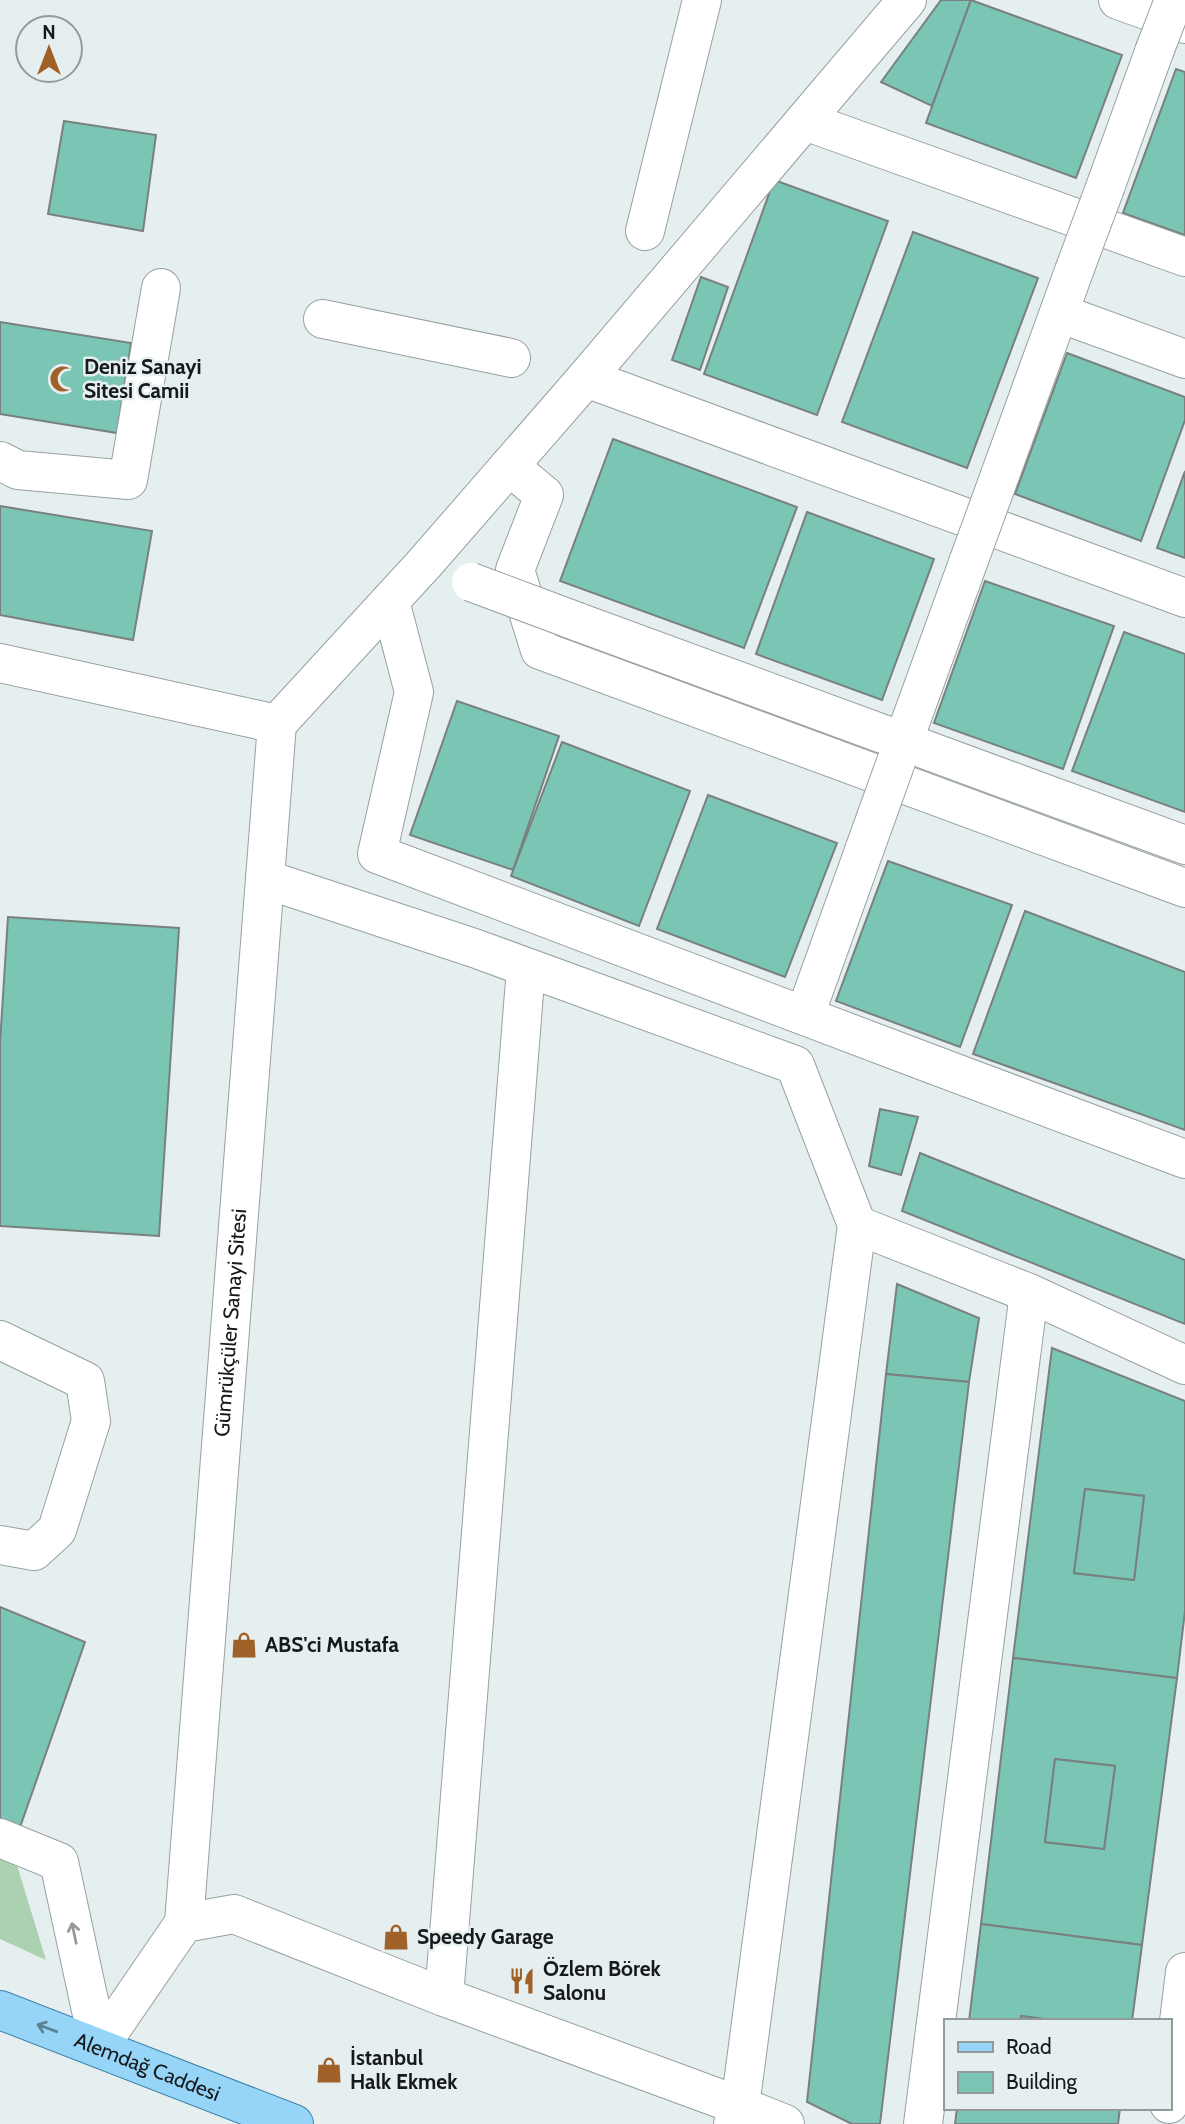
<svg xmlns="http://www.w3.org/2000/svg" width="1185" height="2124" font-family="Cabin,sans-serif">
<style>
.green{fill:#abd1b0}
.building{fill:#7ac5b4;stroke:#79817f;stroke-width:2;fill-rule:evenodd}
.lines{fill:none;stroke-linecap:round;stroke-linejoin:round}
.minor-casing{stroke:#98a0a1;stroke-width:40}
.major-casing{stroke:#3c81a8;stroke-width:40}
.minor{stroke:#fff;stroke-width:38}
.major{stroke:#96d5f8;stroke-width:38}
.minor-bridge-casing{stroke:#98a0a1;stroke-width:40;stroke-linecap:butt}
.minor-bridge{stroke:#fff;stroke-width:38}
.oneway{stroke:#979898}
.oneway2{stroke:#5d8195}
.labels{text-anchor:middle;stroke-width:5;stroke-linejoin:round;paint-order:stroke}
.poi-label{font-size:21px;font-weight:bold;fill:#171a1b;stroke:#e6eff0;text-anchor:start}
.street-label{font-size:21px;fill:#171a1b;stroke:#e6eff0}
</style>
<rect width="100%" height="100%" fill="#e6eff0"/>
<polygon class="green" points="0,1856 16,1862 46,1960 0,1939"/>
<g class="building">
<polygon points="941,0 971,0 932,106 881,82"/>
<polygon points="971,0 1122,55 1076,178 926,123"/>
<polygon points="1176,69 1185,72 1185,235 1123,213"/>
<polygon points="64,121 156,135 143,231 48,214"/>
<polygon points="774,180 888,221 817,415 704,374"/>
<polygon points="913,232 1038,278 967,468 842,422"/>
<polygon points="701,277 728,287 700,370 672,360"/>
<polygon points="0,322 131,343 117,433 0,414"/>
<polygon points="1067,353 1185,397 1185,420 1141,541 1015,494"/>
<polygon points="613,439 797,507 744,648 560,581"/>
<polygon points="1185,471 1185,558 1157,548"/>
<polygon points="0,506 152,531 133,640 0,615"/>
<polygon points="807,512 934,559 882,700 756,654"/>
<polygon points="985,581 1114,626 1063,769 934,723"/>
<polygon points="1124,632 1185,654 1185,812 1072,771"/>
<polygon points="457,701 559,736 513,870 410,835"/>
<polygon points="562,742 690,791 639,926 511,876"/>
<polygon points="708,795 837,843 785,977 657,929"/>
<polygon points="888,861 1012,905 960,1047 836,1001"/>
<polygon points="1025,911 1185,972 1185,1130 973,1054"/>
<polygon points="8,917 179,928 159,1236 0,1226 0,1043"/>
<polygon points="880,1109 918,1117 901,1175 869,1166"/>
<polygon points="920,1153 1185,1260 1185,1324 902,1211"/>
<polygon points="897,1284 979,1318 969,1382 886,1374"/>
<path d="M1052,1348L1185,1401V1611L1177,1678L1013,1658ZM1085,1489L1144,1496L1134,1580L1074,1573Z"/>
<polygon points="886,1374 969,1382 880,2124 852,2124 807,2102"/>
<polygon points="1085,1489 1144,1496 1134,1580 1074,1573"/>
<polygon points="0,1607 85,1642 12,1850 0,1844"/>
<path d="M1013,1658L1177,1678L1142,1945L981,1924ZM1055,1759L1115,1766L1104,1849L1045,1842Z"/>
<polygon points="1055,1759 1115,1766 1104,1849 1045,1842"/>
<polygon points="981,1924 1142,1945 1132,2021 1058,2021 1021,2016 1021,2021 969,2021"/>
<polygon points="1021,2016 1058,2021 1021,2021"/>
<polygon points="957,2108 1120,2108 1118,2124 955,2124"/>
</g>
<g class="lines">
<g class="minor-casing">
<g id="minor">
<polyline points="1118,0 1185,24"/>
<polyline points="805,121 1185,257"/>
<polyline points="1106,185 1154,52"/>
<polyline points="645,231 702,0"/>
<polyline points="1059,313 1185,359"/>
<polyline points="323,319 511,358"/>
<polyline points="586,378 1185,598"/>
<polyline points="0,461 18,470 128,480 161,288"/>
<polyline points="509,466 544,495 515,570 540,650 1185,888"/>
<polyline points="1000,475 1074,271"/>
<path d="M390,601L414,692L377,854C646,955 915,1059 1185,1159"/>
<polyline points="578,622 1185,845"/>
<polyline points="0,663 277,724"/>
<polyline points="277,724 424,564 586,378 907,0"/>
<polyline points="897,759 969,560"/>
<polyline points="265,879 474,948 795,1065 857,1225 740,2106 733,2124"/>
<polyline points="805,1015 865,848"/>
<polyline points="857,1225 1029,1293 1185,1365"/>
<polyline points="0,1340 85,1381 91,1421 57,1530 34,1551 0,1545"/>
<polyline points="0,1838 59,1862 99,2047"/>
<path id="s1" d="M184,1923L277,724"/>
<polyline points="444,1997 526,968"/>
<polyline points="99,2047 184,1923 234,1914 444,1997 740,2106 785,2124"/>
<polyline points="1169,2104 1185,1972"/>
<polyline points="923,2124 1029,1293"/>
</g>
</g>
<g class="major-casing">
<g id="major">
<path id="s2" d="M0,2010L294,2124"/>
</g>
</g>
<use href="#minor" class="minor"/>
<use href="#major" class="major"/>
<g class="minor-bridge-casing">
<g id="minor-bridge">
<polyline points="1154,52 1174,0"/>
<polyline points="1074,271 1106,185"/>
<polyline points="969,560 1000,475"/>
<polyline points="471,582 578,622"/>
<polyline points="865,848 897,759"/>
</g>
</g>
<use href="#minor-bridge" class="minor-bridge"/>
</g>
<defs><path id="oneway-shaft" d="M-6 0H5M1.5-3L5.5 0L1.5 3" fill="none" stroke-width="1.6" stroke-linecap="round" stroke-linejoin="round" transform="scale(1.75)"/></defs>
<use class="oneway" href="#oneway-shaft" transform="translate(74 1933) rotate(-102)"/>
<use class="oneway2" href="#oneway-shaft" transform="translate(47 2028) rotate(-160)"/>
<defs>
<g id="mosque-bare" transform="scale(2.1)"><path d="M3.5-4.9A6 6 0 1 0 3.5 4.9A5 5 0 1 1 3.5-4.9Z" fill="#a06128" stroke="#e6eff0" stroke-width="2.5" paint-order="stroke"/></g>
<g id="shop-bare" transform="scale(2.1)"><path d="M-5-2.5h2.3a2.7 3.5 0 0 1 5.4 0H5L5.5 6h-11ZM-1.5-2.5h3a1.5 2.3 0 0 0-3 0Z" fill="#a06128" stroke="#e6eff0" stroke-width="2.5" paint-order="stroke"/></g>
<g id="restaurant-bare" transform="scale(2.1)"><path d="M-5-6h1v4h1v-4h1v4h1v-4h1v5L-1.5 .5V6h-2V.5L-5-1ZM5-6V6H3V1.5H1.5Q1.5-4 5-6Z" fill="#a06128" stroke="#e6eff0" stroke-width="2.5" paint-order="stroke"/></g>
</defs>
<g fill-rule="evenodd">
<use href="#mosque-bare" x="63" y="379"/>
<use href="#shop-bare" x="244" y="1645"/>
<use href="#shop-bare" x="396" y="1937"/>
<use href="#restaurant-bare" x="522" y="1981"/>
<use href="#shop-bare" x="329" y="2070"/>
</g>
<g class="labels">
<g class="poi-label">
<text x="84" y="374">Deniz Sanayi<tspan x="84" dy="24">Sitesi Camii</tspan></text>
<text x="265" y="1652">ABS'ci Mustafa</text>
<text x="417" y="1944">Speedy Garage</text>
<text x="543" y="1976">Özlem Börek<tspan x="543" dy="24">Salonu</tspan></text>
<text x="350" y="2065">İstanbul<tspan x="350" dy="24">Halk Ekmek</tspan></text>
</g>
<g class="street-label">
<text dy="7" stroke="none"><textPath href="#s1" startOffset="602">Gümrükçüler Sanayi Sitesi</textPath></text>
<text dy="7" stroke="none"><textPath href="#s2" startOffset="158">Alemdağ Caddesi</textPath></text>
</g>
</g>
<rect x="944" y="2019" width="228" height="91" fill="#e6eff0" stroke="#939a9b" stroke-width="2"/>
<rect x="958" y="2042" width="35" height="10" fill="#96d5f8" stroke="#939a9b" stroke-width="2"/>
<text x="1006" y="2054" font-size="21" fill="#171a1b">Road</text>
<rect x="958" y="2072" width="35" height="21" fill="#7ac5b4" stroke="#939a9b" stroke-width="2"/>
<text x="1006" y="2089" font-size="21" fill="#171a1b">Building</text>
<g transform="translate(49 49)"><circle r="33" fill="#e6eff0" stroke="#939a9b" stroke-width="2"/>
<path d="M0-5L12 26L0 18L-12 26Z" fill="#a06128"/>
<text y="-10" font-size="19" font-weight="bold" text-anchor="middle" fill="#171a1b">N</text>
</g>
</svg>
